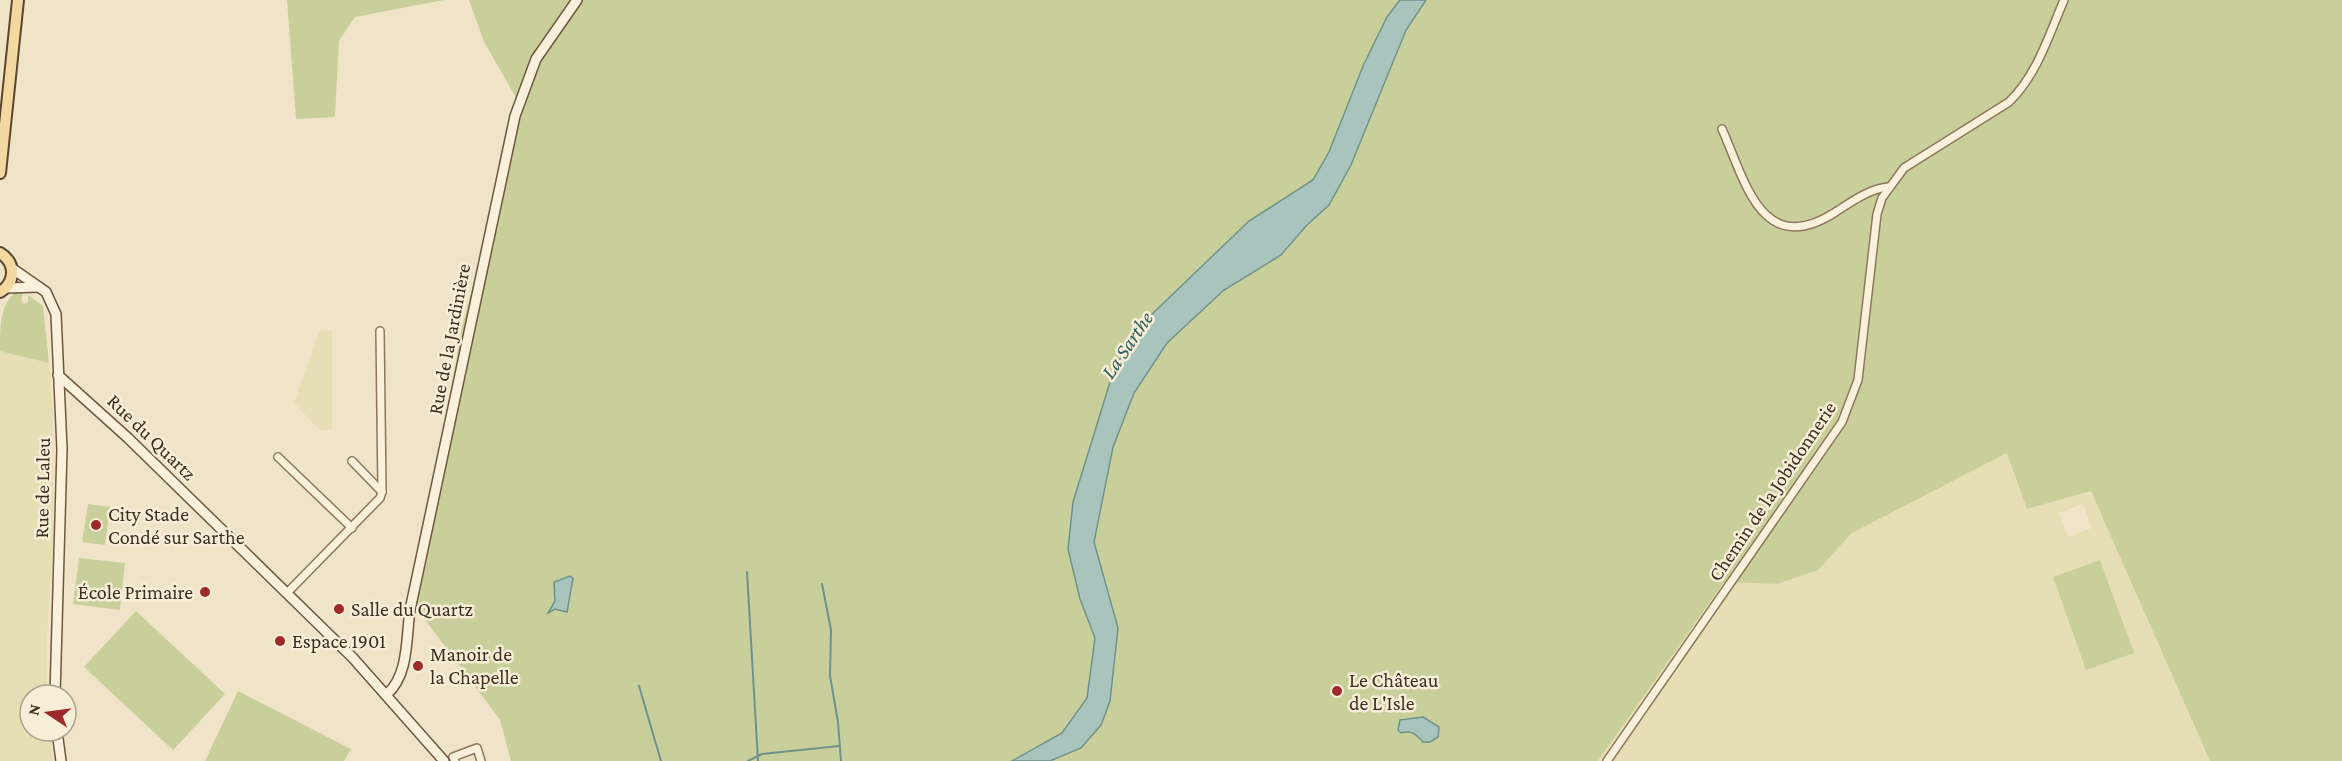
<svg xmlns="http://www.w3.org/2000/svg" width="2342" height="761" font-family="'Crimson Pro',serif">
<style>
.farmland{fill:#e6deb5;fill-rule:evenodd}
.green{fill:#c9cf9b}
.water{fill:#a9c4bc;stroke:#6f938a;stroke-width:1.5}
.lines{fill:none;stroke-linecap:round;stroke-linejoin:round}
.stream{stroke:#6f938a;stroke-width:2}
.street-casing{stroke:#8d765c;stroke-width:10}
.secondary-casing{stroke:#6f573f;stroke-width:12}
.primary-casing{stroke:#5b4430;stroke-width:14}
.street{stroke:#faf1dc;stroke-width:7}
.secondary{stroke:#faf1dc;stroke-width:9}
.primary{stroke:#f3d9a0;stroke-width:10}
.poi-dot{fill:#9e2a2b;stroke:#f7eed8;stroke-width:2}
.labels{text-anchor:middle;stroke-width:5;stroke-linejoin:round;paint-order:stroke}
.street-label{font-size:20px;fill:#3d2e20;stroke:#f7eed8}
.poi-label{font-size:20px;fill:#3d2e20;stroke:#f7eed8;text-anchor:start}
.water-label{font-size:21px;font-style:italic;fill:#2f5d5a;stroke:#f7eed8}
</style>
<rect width="100%" height="100%" fill="#f0e4c8"/>
<g class="farmland">
<polygon points="320,330 332,331 332,429 321,431 294,403"/>
<polygon points="0,351 49,363 53,412 53,544 47,638 47,695 30,695 30,731 50,731 53,761 0,761"/>
<path d="M2007,453L2091,490L2210,761H1598L1724,581L1777,584L1818,570L1852,533ZM2083,504L2092,528L2068,537L2059,513Z"/>
</g>
<g class="green">
<polygon points="287,0 444,0 355,17 339,41 335,117 296,119"/>
<polygon points="469,0 2342,0 2342,761 2210,761 2091,491 2027,509 2007,453 1852,533 1818,570 1777,584 1724,582 1598,761 511,761 500,720 414,605 462,327 501,179 518,101 484,42"/>
<path d="M16,292L23,293L21,300L24,304L28,302V295L43,306L49,363L0,351C0,329 0,303 16,292Z"/>
<polygon points="88,504 110,507 105,545 82,542"/>
<polygon points="79,558 125,563 120,610 73,604"/>
<polygon points="2100,560 2134,653 2086,670 2053,577"/>
<polygon points="136,611 225,694 173,750 84,667"/>
<polygon points="238,691 351,749 344,761 205,761"/>
</g>
<g class="water">
<polygon points="1400,0 1426,0 1406,30 1351,165 1329,205 1307,225 1281,255 1224,290 1167,343 1134,393 1113,447 1094,542 1118,628 1110,701 1101,725 1081,748 1050,761 1012,761 1062,733 1087,698 1095,638 1080,599 1068,549 1073,502 1115,366 1148,318 1249,221 1313,180 1329,152 1363,66 1387,17"/>
<polygon points="570,576 573,578 567,612 555,609 548,613 555,601 554,582"/>
<path d="M1423,717L1439,727L1438,737L1430,742H1423C1416,734 1411,730 1401,733L1398,730L1400,720Z"/>
</g>
<g class="lines">
<g class="stream">
<polyline points="747,572 758,761"/>
<polyline points="822,584 831,630 830,676 838,722 841,761"/>
<polyline points="639,686 661,761"/>
<polyline points="748,761 762,754 839,746"/>
</g>
<g class="street-casing">
<g id="street">
<path d="M1722,129C1745,180 1761,259 1834,213C1850,203 1868,189 1888,187"/>
<polyline points="278,457 352,528"/>
<polyline points="352,461 382,492"/>
<polyline points="287,593 380,498 382,492 380,331"/>
<polyline points="455,761 453,757 477,748 481,761"/>
<path d="M1607,761L1842,422L1858,380L1877,214L1882,198L1904,168L2009,102C2037,75 2049,35 2064,0"/>
</g>
</g>
<g class="secondary-casing">
<g id="secondary">
<polyline points="13,269 46,292 56,314 62,449 55,695"/>
<polyline points="6,288 39,287"/>
<polyline points="58,375 128,438 353,658 444,761"/>
<path d="M387,694C409,675 406,638 410,610L515,116L536,59L577,0"/>
<polyline points="57,731 61,761"/>
</g>
</g>
<g class="primary-casing">
<g id="primary">
<polyline points="0,173 18,0"/>
<path d="M0,253C16,263 16,282 0,292"/>
</g>
</g>
<use href="#street" class="street"/>
<use href="#secondary" class="secondary"/>
<use href="#primary" class="primary"/>
</g>
<g class="poi-dot">
<circle cx="96" cy="525" r="6"/>
<circle cx="205" cy="592" r="6"/>
<circle cx="339" cy="609" r="6"/>
<circle cx="280" cy="641" r="6"/>
<circle cx="418" cy="666" r="6"/>
<circle cx="1337" cy="691" r="6"/>
</g>
<g class="labels">
<g class="street-label">
<text transform="translate(449 339) rotate(-79)" y="7">Rue de la Jardinière</text>
<text transform="translate(152 437) rotate(44)" y="7">Rue du Quartz</text>
<text transform="translate(42 488) rotate(-89)" y="7">Rue de Laleu</text>
<text transform="translate(1772 491) rotate(-56)" y="7">Chemin de la Jobidonnerie</text>
</g>
<g class="poi-label">
<text x="108" y="521">City Stade<tspan x="108" dy="23">Condé sur Sarthe</tspan></text>
<text x="193" y="599" text-anchor="end">École Primaire</text>
<text x="351" y="616">Salle du Quartz</text>
<text x="292" y="648">Espace 1901</text>
<text x="430" y="661">Manoir de<tspan x="430" dy="23">la Chapelle</tspan></text>
<text x="1349" y="687">Le Château<tspan x="1349" dy="23">de L'Isle</tspan></text>
</g>
<g class="water-label">
<text transform="translate(1127 345) rotate(-56)" y="7">La Sarthe</text>
</g>
</g>
<g transform="translate(48 713) rotate(283)"><circle r="28" fill="#f7eed8" stroke="#ada18e" stroke-width="1.5"/>
<path d="M0-4.5L10 22L0 15L-10 22Z" fill="#9e2a2b"/>
<text y="-9" font-size="16" font-weight="bold" text-anchor="middle" fill="#3d2e20">N</text>
</g>
</svg>
